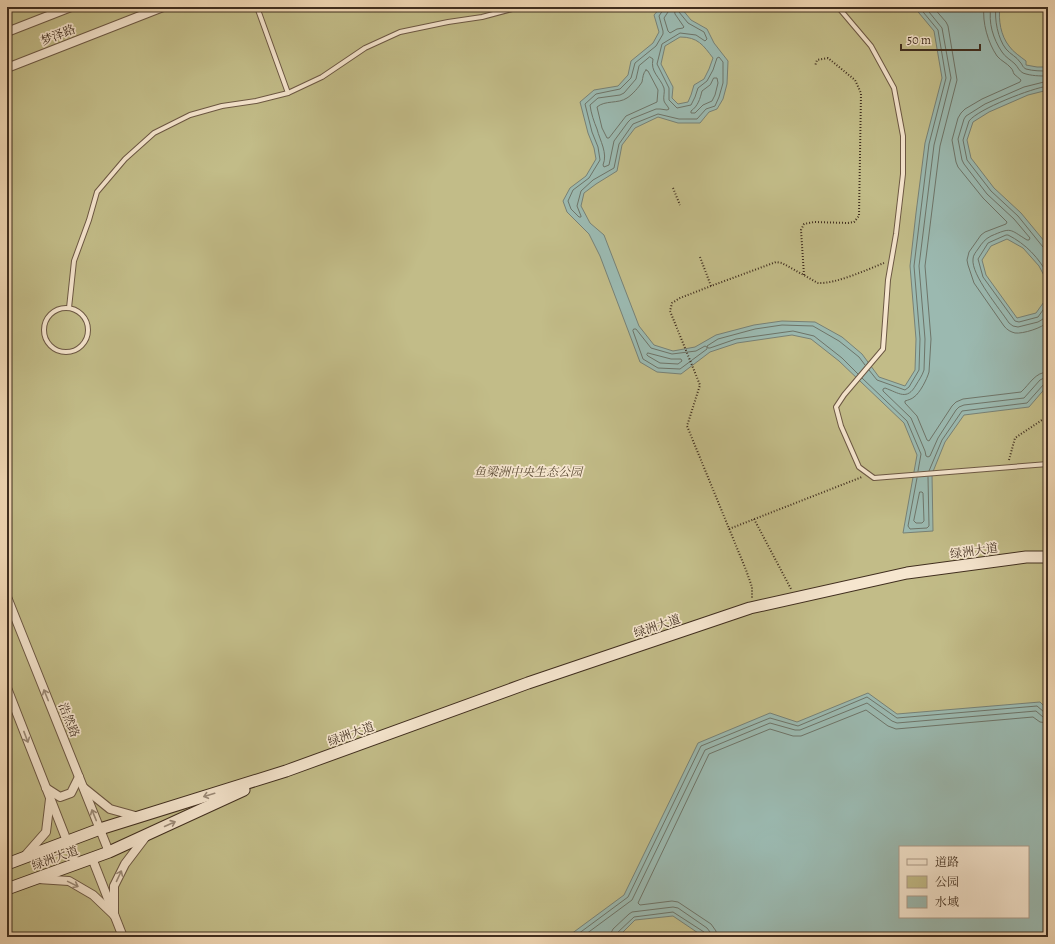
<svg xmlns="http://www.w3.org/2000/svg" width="1055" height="944" font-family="Alegreya,'Noto Serif SC',serif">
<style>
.green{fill:#c2bc88;stroke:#817554;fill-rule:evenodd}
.water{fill:#9bb9b0;stroke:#778176;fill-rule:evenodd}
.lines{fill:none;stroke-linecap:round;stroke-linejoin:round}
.shore{stroke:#6e7468;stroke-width:1}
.service-casing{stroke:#6c5844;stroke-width:6}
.minor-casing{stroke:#6c5844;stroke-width:10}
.secondary-casing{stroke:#402e1f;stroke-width:13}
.path{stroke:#402e1f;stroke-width:2;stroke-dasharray:1 2;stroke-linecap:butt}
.service{stroke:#f6e6cf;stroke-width:4}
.minor{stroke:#f6e6cf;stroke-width:8}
.secondary{stroke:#f6e6cf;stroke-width:11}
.oneway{stroke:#9b8a77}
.labels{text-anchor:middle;stroke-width:3.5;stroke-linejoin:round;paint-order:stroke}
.street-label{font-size:12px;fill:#402e1f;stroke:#f6e6cf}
.park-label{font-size:12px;font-style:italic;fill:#5a4a34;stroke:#f6e6cf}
</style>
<rect width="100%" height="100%" fill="#f1d8b5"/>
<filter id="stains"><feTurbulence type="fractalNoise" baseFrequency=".005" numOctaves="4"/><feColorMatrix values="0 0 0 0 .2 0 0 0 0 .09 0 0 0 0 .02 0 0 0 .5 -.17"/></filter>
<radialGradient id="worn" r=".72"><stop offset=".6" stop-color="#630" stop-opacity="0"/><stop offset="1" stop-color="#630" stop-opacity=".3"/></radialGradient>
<path class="green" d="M7,7H1048V937H7ZM900,847H1028V917H900Z"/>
<g class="water">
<path d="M661,7H683L682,9L691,20L707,29L714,43L728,61L727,84L723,99L717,109L709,112L700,123H678L658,117L635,128L622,145L617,171L596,184L584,193L581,206L590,223L604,235L639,326L654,345L673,351L695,347L716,335L754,325L782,321L815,322L842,337L862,354L879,377L905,386L915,370L916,339L910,266L916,213L925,143L942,78L934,31L914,7H1000C998,20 1001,36 1009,46C1013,52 1021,57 1026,61V65L1037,67H1048V90L1028,95L989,112L973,122L967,140L971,158L994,188L1021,213L1045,242L1048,248V385L1029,407L964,415L945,442L932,474L933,531L903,533L917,455L904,423L839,361L811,339L792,335L737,343L710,352L681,374L657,372L640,362L600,256L589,234L567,212L563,201L570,188L586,176L596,159L594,148L588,133L580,102L594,90L618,86L628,75L631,61L653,43L659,32L654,15ZM680,37C698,37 703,45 713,58L709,69L704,79L694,85L691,95L688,102L678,104L672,98L673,87L661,64L665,46ZM1007,239L1023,248L1039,266L1048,283L1046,299L1036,313L1017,318L986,275L982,260L991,246Z"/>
<path d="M868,693L897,714L1040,702L1048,710V937H704L673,916L635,920L618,937H567L624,895L698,743L770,713L797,722ZM900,847H1028V917H900Z"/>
</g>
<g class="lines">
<g class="shore">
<polyline points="664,7 663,10 659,16 663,31 663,34 656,46 635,63 631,78 620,89 596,94 585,104 592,132 598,147 600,160 589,178 573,190 568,201 571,209 579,217 581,217 581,216 577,206 581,191 593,180 614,168 619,144 633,124 658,114 679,119 697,119 706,109 715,106 719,97 723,83 723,62 719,57 717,58 713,70 707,81 698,88 695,97 691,105 677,108 669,100 669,88 657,64 662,44 680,33 696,35 705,41 707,39 704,32 688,23 679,12 679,7"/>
<polyline points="669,7 668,12 664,18 668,31 670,33 677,29 683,28 684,27 675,14 674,7"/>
<path d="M925,7L942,28L951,78L934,145L919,266L925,339L924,370C922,376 919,380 916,385C907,401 899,393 885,388L883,389V391L911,418L925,451L926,456L928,457L930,456L938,438L956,410L959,407L964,405L1024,398L1040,380L1044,378H1048"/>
<path d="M933,7L946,22L948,26L957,80L940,146L925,266L931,339L929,372C927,379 920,393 914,397C912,399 908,400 905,401V403L917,416L927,440L929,441L952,406L956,402L963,399L1021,392C1030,384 1035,372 1048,372"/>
<path d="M984,7C982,22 988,43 997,56C1001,61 1007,63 1011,68C1013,70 1013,72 1014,74C1016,76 1019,78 1021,80L1020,82L982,99L965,109L961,113L958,118L952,140L956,162L958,167L983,198L1007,222L1006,224L985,232L981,235L969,252L967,260L968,265L974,283L1004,326C1007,330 1011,332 1015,333C1023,334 1042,328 1048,322"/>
<path d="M991,7C988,22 993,39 1002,52C1005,57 1011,60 1015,64C1018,67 1019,71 1023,73C1031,76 1040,76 1048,76"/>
<path d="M996,7C994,19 998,39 1006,49C1010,54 1017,57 1020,62C1023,65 1022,67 1026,69C1033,71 1041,71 1048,71"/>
<path d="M650,57L653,59C650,72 660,77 664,88C665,92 663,97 664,101C665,104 668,106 669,109L667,110L660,109H656L631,119L628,122L614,141L609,165L604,167L603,165C608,153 600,141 597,129C594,122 591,113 590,105L598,98L620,95L624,93L636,79L639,66Z"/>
<path d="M646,70L648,71L658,90L657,102L626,116L609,138H607L602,128L597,107C605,100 618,104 627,98C632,95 639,87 642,82C643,77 643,73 646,70Z"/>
<path d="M714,78H717L718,83L715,95L712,101L703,105L695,113H691V111C698,106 700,99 702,91L710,85Z"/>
<path d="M1048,81L1024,87L985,104L966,116L964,119L958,139L962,160L964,164L987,194L1014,219L1030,238L1029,240H1027C1009,229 1012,227 991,236C985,239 982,243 978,249C976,252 973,255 973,259C971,275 1000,309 1009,323L1013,326L1018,327L1038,322L1043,319L1048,312"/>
<path d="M1048,86C1032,88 978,109 969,121L963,140L967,160L991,191L1018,216L1043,247L1048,248"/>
<path d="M1048,275C1039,258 1026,244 1008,235H1006L988,243L978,259L983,277L1015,321L1019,322L1038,317L1048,303"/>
<polygon points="634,329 636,329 651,348 672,354 696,351 705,346 707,347 707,349 680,369 658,368 643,359 633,331"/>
<polygon points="648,353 671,359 681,359 682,361 678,364 660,363 648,356 647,355"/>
<polyline points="869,370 877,380 905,390 909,387 919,370 920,339 914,266 929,144 946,78 938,30 919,7"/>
<polyline points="858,374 842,358 814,336 793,331 736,339 710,348 708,348 707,346 718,339 755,329 782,325 813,326 839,341 859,357 865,365"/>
<polyline points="862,378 907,421 921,454 918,471"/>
<polyline points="929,471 942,440 962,411 1027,403 1044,384 1048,383"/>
<polyline points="917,478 908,526 910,529 927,528 929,526 928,477"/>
<polygon points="920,492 922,492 923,493 924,521 922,523 916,523 914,521"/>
<polyline points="574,937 628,897 701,746 770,718 798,726 867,697 897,718 1037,706 1044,712 1048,712"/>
<polyline points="582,937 632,900 705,750 770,723 795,730 800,730 867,703 892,721 897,723 1036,711 1043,717 1048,717"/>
<polyline points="611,937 611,933 613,929 629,914 632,912 673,907 678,908 707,928 710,932 710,937"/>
<polyline points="616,937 617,933 634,917 673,912 704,932 705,934 705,937"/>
<polyline points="716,937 716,931 711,924 678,902 672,901 640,905 638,903 709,754 770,729 793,736 801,736 866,710 888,726 896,729 1033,717 1040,722 1048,723"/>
</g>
<g class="service-casing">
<g id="service">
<polyline points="257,7 288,93"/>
<polyline points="838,7 871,46 894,88 903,136 903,174 896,234 888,280 883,349 844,395 836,407 841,426 859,467 874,478 1048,464"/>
<circle cx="66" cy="330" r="22"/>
<polyline points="69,308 74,261 89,220 97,192 125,159 154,133 190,115 222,106 256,101 288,93 322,77 365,48 400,32 448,22 482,17 512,9 515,7"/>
</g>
</g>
<g class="minor-casing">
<g id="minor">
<polyline points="7,32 71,7"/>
<polyline points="7,68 163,7"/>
<polyline points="7,597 109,852"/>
<polyline points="7,688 76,864"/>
<polyline points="46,788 60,797 71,793 79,777"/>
<polyline points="84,788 110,809 139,817"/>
<polyline points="24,857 46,832 50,799"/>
<polyline points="92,858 123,937"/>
<polyline points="38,879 69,881 93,895 114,915"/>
<polyline points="114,915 114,886 125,864 147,835"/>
</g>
</g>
<g class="secondary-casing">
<g id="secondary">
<polyline points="7,864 100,829 286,771 528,683 750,608 907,573 1026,557 1048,557"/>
<polyline points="7,889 109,852 244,790"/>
</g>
</g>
<g class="path">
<polyline points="673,188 680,205"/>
<path d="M700,257L711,286L776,262L782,263L818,283C836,284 866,270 884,263"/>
<polyline points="804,275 801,230 804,224 814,222 848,223 854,222 859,216 861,93 855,80 828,58 817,60 815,66"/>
<polyline points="711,286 680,298 672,303 670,311 700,385 687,426 746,570 752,587 752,598"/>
<polyline points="1009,460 1015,438 1048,416"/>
<polyline points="754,519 791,589"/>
<polyline points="729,529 862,477"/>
</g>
<use href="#service" class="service"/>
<use href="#minor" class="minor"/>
<use href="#secondary" class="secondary"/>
</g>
<defs><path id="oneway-shaft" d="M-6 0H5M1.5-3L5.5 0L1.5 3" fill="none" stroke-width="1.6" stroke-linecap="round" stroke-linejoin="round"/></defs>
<g class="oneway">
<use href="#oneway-shaft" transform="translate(46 695) rotate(-112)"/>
<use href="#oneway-shaft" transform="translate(26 737) rotate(69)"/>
<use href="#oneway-shaft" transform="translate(209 795) rotate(163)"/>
<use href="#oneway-shaft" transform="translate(94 815) rotate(-112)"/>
<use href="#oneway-shaft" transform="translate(170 824) rotate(-24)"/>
<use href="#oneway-shaft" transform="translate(119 876) rotate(-65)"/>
<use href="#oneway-shaft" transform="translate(73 884) rotate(26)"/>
</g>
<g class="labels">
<g class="street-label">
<text transform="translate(58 35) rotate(-21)" y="4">梦泽路</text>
<text transform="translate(974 551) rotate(-8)" y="4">绿洲大道</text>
<text transform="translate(657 626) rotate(-19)" y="4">绿洲大道</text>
<text transform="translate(69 720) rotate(68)" y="4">浩然路</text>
<text transform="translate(351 734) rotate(-20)" y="4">绿洲大道</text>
<text transform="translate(55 858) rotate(-20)" y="4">绿洲大道</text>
</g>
<g class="park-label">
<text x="528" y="476">鱼梁洲中央生态公园</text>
</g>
</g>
<rect width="1055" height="944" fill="none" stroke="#f1d8b5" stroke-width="24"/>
<rect x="8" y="8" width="1039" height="928" fill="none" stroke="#402e1f" stroke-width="2"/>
<rect x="12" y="12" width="1031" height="920" fill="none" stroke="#402e1f"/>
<rect x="899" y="846" width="130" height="72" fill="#f6e6cf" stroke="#ad9c89"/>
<rect x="907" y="859" width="20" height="6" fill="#f6e6cf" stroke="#ad9c89"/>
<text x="935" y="866" font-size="12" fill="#402e1f">道路</text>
<rect x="907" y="876" width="20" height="12" fill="#c2bc88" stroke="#ad9c89"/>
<text x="935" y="886" font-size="12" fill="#402e1f">公园</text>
<rect x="907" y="896" width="20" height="12" fill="#9bb9b0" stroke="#ad9c89"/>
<text x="935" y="906" font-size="12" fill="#402e1f">水域</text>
<path d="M901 44v6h79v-6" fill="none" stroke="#402e1f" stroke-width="2"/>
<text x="907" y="44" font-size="12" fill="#402e1f" stroke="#f6e6cf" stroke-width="3" paint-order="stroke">50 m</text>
<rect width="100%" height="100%" filter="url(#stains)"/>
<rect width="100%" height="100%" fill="url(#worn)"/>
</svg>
